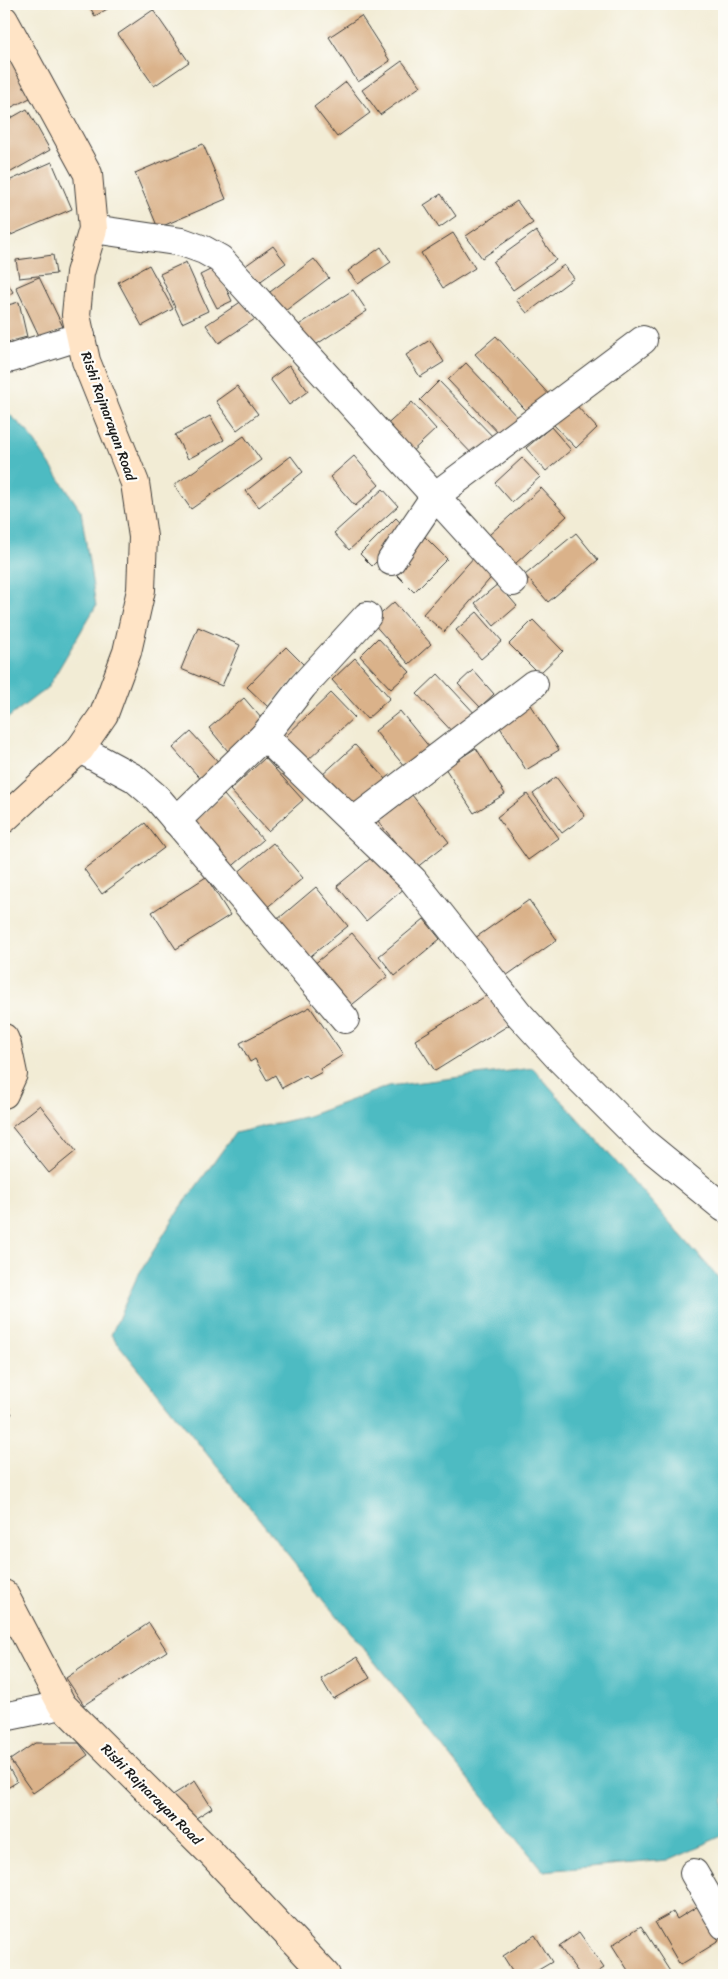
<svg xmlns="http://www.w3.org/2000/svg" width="728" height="1979" font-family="Sriracha,sans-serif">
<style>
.water{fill:#4dbbc2;stroke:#346c6f}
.building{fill:#dab28a}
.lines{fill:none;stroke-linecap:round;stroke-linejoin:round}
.minor-casing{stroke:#3c3b38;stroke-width:30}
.secondary-casing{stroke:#3c3b38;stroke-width:30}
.minor{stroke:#fff;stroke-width:28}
.secondary{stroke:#ffe4c6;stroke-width:28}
.labels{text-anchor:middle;stroke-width:4.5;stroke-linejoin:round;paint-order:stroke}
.street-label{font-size:14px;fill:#1c1c1c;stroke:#fdfcf7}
</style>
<rect width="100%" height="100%" fill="#fdfcf7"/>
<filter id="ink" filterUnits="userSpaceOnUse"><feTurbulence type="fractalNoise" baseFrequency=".02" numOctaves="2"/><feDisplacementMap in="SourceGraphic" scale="10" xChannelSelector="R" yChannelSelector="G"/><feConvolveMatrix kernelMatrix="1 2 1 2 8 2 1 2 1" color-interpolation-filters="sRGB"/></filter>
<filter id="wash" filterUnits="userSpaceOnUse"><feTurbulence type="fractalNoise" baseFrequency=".0096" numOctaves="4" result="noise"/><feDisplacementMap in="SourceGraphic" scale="20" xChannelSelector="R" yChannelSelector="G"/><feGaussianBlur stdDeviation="1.12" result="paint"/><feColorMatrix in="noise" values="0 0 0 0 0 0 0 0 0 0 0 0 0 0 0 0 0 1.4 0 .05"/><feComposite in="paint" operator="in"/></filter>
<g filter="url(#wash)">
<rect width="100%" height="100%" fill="#f2ecd5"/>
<g class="water">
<polygon points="4,409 28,432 81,511 96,606 48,687 4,721"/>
<polygon points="533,1068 724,1284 724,1835 668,1860 543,1871 111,1335 137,1277 179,1210 235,1133 308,1116 389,1086"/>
</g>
<g id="blocks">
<g class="building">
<polygon points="88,4 116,4 95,16"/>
<polygon points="153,10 189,62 154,86 118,34"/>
<polygon points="361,16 390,61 358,82 329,37"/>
<polygon points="13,60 32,97 4,111 4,64"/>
<polygon points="402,61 421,86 380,115 362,90"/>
<polygon points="346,82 370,113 337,137 314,107"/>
<polygon points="27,109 50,150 4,176 4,122"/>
<polygon points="203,144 226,199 158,228 135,173"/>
<polygon points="52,162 72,209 4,238 4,183"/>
<polygon points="441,194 456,216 439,228 424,205"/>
<polygon points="517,201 533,223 482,258 466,236"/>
<polygon points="536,231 556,260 513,290 493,262"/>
<polygon points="453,233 475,268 443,288 421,253"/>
<polygon points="273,246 286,263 258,283 245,266"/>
<polygon points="381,247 391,262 358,284 348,271"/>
<polygon points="53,255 56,274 19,278 16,260"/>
<polygon points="314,259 329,278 277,317 262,298"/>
<polygon points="186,262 208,311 182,323 160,274"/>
<polygon points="149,265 173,309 142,326 118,282"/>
<polygon points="564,265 574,278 527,313 516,300"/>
<polygon points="216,267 232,301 217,308 200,275"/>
<polygon points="4,277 13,292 4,298"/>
<polygon points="39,277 64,329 41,340 16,287"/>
<polygon points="353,290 367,311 308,350 294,328"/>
<polygon points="242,301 255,319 219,343 206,325"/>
<polygon points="19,302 27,337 4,343 4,306"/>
<polygon points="496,336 552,398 532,417 475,354"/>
<polygon points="430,340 444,362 420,377 406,355"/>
<polygon points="466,363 520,420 502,437 448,380"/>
<polygon points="289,365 308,391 289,405 270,379"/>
<polygon points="439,381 498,442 479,461 420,400"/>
<polygon points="237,386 258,414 237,430 216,401"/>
<polygon points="412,402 436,429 406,457 381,430"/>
<polygon points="575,404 597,428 576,448 553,424"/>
<polygon points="210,416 224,440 188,459 175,435"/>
<polygon points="551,427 571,450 546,471 526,448"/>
<polygon points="244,436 261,460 191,509 174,485"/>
<polygon points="291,456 303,472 259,507 246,491"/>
<polygon points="354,456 379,485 355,506 330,477"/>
<polygon points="522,458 540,477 512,502 495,483"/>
<polygon points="541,488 567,516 515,564 489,535"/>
<polygon points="383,489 398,506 349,550 334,533"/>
<polygon points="396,518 408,531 372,566 360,554"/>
<polygon points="576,533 598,560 548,602 525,575"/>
<polygon points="425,537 447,559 414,592 392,570"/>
<polygon points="475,556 495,573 444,632 423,614"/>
<polygon points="498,584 517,606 494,626 475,603"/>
<polygon points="394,602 431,644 409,664 372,622"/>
<polygon points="477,612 502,641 481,659 456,630"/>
<polygon points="533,620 563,651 539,674 509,644"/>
<polygon points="198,627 240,645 222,686 181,669"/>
<polygon points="378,638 410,672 391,689 360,656"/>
<polygon points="286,647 306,667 268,707 247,687"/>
<polygon points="355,658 390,698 367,719 332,680"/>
<polygon points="473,670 494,694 480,707 458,684"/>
<polygon points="438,674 478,717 457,737 417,694"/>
<polygon points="331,693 354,717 307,761 285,737"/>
<polygon points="244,698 267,725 232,756 209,728"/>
<polygon points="530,705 559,750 526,770 498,724"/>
<polygon points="400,711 430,748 405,767 375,731"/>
<polygon points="191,732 223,767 205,784 173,748"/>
<polygon points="355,745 386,779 352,810 321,776"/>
<polygon points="476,748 505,794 474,813 445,768"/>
<polygon points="265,758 303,800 268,831 230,790"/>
<polygon points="556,777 585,816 562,833 533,794"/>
<polygon points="527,794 559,838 528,860 497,817"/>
<polygon points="224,795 263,840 228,870 189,825"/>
<polygon points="412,795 449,842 416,868 378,821"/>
<polygon points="145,823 164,848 102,894 84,869"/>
<polygon points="273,843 303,878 265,909 236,874"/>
<polygon points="377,853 406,887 366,921 337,886"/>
<polygon points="206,877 230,915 176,949 152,912"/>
<polygon points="316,887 348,926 302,963 271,925"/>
<polygon points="529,900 557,940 503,978 475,938"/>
<polygon points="424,919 440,939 395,976 379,956"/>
<polygon points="352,933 388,976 348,1008 313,965"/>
<polygon points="489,994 509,1025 435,1071 415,1040"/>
<polygon points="310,1007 343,1055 320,1069 322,1072 309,1079 306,1075 282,1088 275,1075 267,1080 255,1059 250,1062 240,1043"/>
<polygon points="40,1105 76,1151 49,1173 12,1127"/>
<polygon points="4,1401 12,1414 4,1419"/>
<polygon points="149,1623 167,1651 84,1705 66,1678"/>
<polygon points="357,1657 370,1678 333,1699 321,1679"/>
<polygon points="35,1743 79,1743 88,1755 33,1793 10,1760"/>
<polygon points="4,1760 17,1782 4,1790"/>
<polygon points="195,1781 212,1808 188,1823 171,1796"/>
<polygon points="698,1906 719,1941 680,1965 655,1922 673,1912 677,1919"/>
<polygon points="641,1926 671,1973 668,1975 631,1975 612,1945"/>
<polygon points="579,1932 604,1968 593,1975 580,1975 559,1946"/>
<polygon points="535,1935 552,1962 530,1975 515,1975 503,1956"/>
</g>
</g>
</g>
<g filter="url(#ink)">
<use href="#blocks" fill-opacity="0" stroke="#3c3b38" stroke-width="1"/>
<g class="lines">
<g class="minor-casing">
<g id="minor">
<polyline points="93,229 182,242 204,250 220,259 513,582"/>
<polyline points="4,359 12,358 81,336"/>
<polyline points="391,561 435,496 643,340"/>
<polyline points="264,736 413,880 518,1013 559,1058 642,1141 724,1208"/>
<polyline points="80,749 134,778 157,798 345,1019"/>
<polyline points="176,821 264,736 303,686 367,616"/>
<polyline points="353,822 534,684"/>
<polyline points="4,1717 62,1705"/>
<polyline points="694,1873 724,1925"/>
</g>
</g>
<g class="secondary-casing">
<g id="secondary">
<polyline points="4,20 88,174 93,229 80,273 76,315 86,361 135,483 143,537 141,590 127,652 104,714 80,749 4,819"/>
<polyline points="4,1038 7,1045 13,1074 4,1094"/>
<polyline points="4,1594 62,1705 208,1850 326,1975"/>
</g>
</g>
<use href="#minor" class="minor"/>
<use href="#secondary" class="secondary"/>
</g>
</g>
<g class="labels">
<g class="street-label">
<text transform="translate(109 416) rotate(70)" y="5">Rishi Rajnarayan Road</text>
<text transform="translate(152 1794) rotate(45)" y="5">Rishi Rajnarayan Road</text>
</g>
</g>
<rect width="728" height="1979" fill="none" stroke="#fdfcf7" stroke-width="20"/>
</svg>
